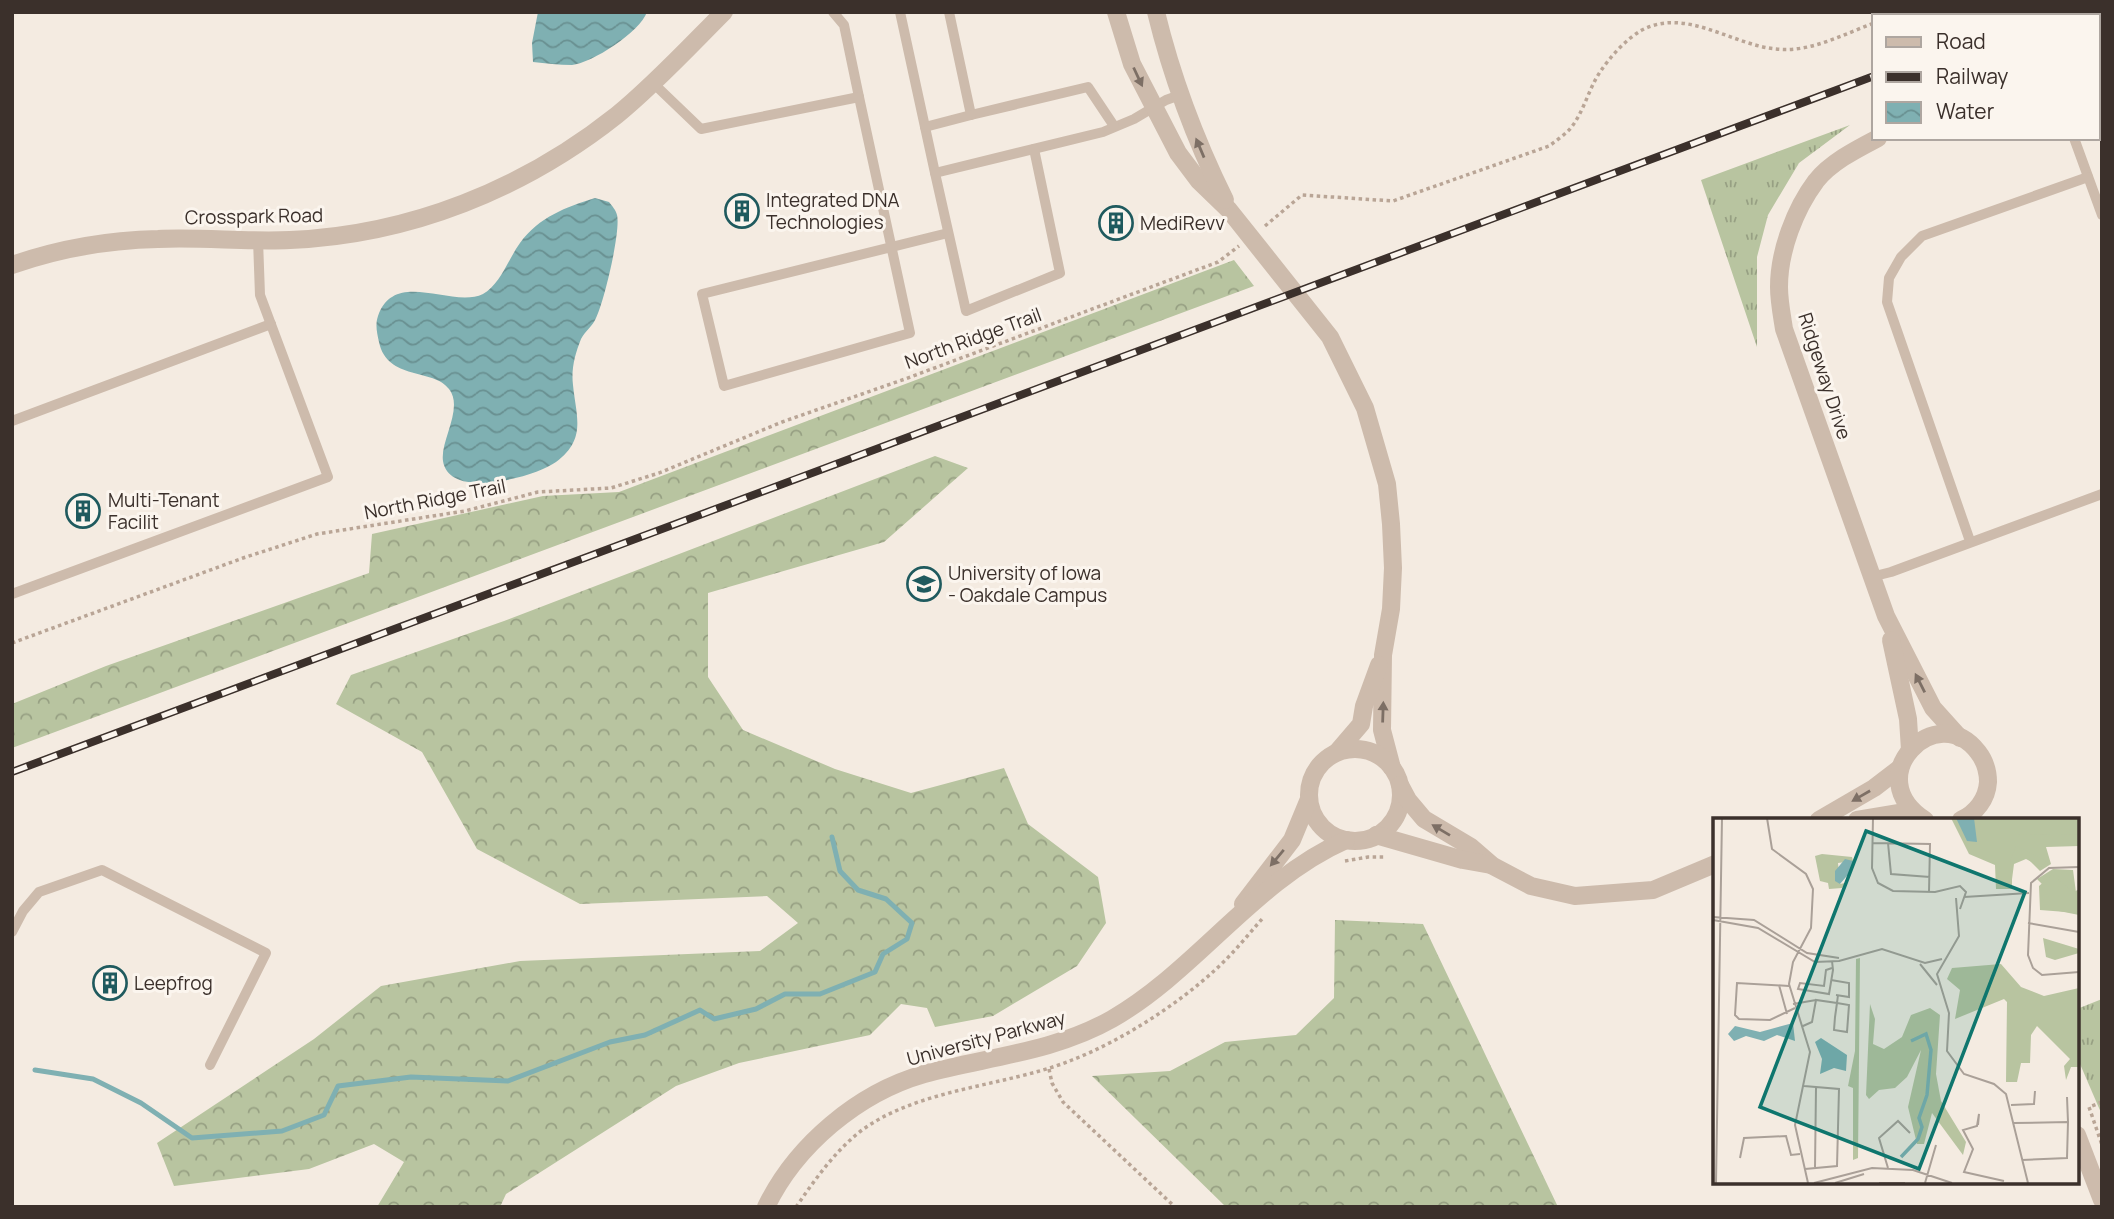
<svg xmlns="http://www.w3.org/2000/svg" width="2114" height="1219" font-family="Manrope,sans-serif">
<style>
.grass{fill:url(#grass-tufts)}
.forest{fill:url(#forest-crowns)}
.water{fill:url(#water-waves)}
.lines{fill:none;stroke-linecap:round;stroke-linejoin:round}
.stream{stroke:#7fb0b2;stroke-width:5}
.path{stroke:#b9a596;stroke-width:3.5;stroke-dasharray:3.5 3.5;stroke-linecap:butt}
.lane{stroke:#cdbbac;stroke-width:10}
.street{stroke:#cdbbac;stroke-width:18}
.rail-casing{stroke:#3b302b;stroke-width:8}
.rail{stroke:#fbf5ee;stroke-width:5;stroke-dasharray:16;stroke-linecap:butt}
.oneway{fill:#7d6f65}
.labels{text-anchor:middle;stroke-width:6;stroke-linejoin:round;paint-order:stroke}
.poi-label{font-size:19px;fill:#3b302b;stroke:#fbf5ee;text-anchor:start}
.street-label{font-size:19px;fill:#3b302b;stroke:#fbf5ee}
.inset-river{fill:none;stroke:#7fb0b2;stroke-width:3.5}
.inset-road{fill:none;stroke:#aaa098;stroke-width:2}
.view{fill:#0f766e;fill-opacity:0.15;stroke:#0f766e;stroke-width:3.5}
.inset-edge{fill:none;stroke:#3b302b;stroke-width:3.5}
</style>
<defs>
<pattern id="grass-tufts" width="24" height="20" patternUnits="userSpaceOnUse" patternTransform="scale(1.75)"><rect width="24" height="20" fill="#b8c4a0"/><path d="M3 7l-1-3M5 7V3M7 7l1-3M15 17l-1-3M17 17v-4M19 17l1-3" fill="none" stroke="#97a083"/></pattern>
<pattern id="forest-crowns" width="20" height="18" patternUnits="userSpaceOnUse" patternTransform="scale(1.75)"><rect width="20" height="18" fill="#b8c4a0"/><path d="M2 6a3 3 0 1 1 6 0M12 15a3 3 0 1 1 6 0" fill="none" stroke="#97a083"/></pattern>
<pattern id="water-waves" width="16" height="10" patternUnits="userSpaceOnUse" patternTransform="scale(1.75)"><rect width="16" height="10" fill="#7fb0b2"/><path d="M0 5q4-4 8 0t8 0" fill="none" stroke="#699091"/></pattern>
</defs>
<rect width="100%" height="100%" fill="#f4ebe1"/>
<g class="grass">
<polygon points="1850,125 1799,163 1768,215 1757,257 1757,347 1701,180"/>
<polygon points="2102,999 2102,1115 2077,1057 2077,1009"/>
</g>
<g class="forest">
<polygon points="1234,260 1254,286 12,748 12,704 106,666 369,573 372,534 543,496 619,492"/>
<polygon points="935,456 968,468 884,542 708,593 708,677 743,730 835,769 911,793 1004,768 1028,824 1098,877 1106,923 1077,966 993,1016 935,1027 927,1008 901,1004 870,1035 739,1063 676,1086 506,1194 500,1207 377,1207 404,1162 374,1144 309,1169 174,1186 157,1143 314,1039 381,986 520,961 760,951 798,923 767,896 580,904 477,849 422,752 336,704 351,675 504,621"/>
<polygon points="1335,920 1423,924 1558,1207 1226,1207 1092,1076 1170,1071 1225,1042 1296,1035 1334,998"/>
</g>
<g class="water">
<path d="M538,12H647C640,32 592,63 572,65C559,65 545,63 533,62L532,43Z"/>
<path d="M595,198L609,202C612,206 616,210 617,215C621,231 604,302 596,318C593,326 585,331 581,339C575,354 571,369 573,385C576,416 587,439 556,462C535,477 449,501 443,461C440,441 464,408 449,389C434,368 387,381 379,342C377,333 375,325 378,316C395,268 452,309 483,294C500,285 509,258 520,243C539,217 566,207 595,198Z"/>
</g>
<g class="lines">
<polyline class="stream" points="35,1070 93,1079 141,1103 192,1138 282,1131 324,1115 338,1086 411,1077 508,1081 610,1042 645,1035 700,1010 714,1019 756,1009 785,994 820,994 875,972 883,954 907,939 912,923 886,899 858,890 840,871 832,837"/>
<g class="path">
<polyline points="1895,16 1904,12"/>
<path d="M1265,226L1302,195L1393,201L1549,146C1556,141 1564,135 1570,129C1584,112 1588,90 1600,72C1610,57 1626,39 1642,30C1686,7 1732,45 1776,49C1810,53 1844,34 1874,23"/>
<polyline points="12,643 243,558 317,534 465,511 538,492 611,488 659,473 782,422 905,379 1218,262 1239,246"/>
<polyline points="1345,861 1368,857 1386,857"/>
<polyline points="1049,1069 1052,1083 1063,1102 1175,1207"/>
<polyline points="2102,1102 2089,1107 2102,1145"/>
<path d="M796,1207C814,1181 833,1154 857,1134C914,1088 1006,1087 1072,1060C1121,1041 1177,1005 1215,970C1232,955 1247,936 1262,919"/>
</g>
<g class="lane">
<polyline points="833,12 844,25 859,97"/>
<polyline points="900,12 935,173 1103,132 1134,119 1166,100 1180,95"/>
<polyline points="949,12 971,115 1088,87 1114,126"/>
<path d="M652,82L701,129L859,97L910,333L724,386L702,294C784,273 866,253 948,233"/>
<polyline points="925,127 971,115"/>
<polyline points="2074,138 2102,215"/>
<polyline points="935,173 966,311 1060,273 1034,149"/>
<polyline points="12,421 271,324"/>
<polyline points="1970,541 1887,302 1889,278 1901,257 1922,236 2088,177"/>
<polyline points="1871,577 1891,572 2102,494"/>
<polyline points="12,594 328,477 260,295 258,240"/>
<polyline points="12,932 23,911 39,892 102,870 266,953 210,1065"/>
</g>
<g class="street">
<polyline points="1116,12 1132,64 1178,153 1199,181 1229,210 1330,337 1365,408 1387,484 1391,524 1393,568 1391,609 1383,655 1382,730 1392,768"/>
<path d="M1156,12C1172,78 1195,139 1225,200"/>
<polyline points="2098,58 2102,57"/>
<path d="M1878,138C1857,149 1831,162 1816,181C1795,209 1779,251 1779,287C1779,301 1782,316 1784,329L1886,616L1933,708L1960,738"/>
<path d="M12,265C58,249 110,240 158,239C202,237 246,242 290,240C410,235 524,189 617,115C653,86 691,45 724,12"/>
<polyline points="1891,640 1908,719 1910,750"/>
<circle cx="1355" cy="795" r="46"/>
<polyline points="1337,752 1361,724 1364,706 1379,665"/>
<polyline points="1400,785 1408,800 1424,819 1471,847 1493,866 1531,886 1575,896 1653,890 1715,864"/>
<polyline points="1819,820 1874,788 1900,768"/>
<polyline points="1857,820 1911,811"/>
<path d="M1925,820C1858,777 1937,698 1978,752C1985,761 1988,771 1988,782C1987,799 1976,813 1961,820"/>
<polyline points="1376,835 1463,860 1491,865"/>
<polyline points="1243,904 1292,840 1309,799"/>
<polyline points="2077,1135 2102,1200"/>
<path d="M766,1207C796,1145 858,1093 924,1074C987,1057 1054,1052 1112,1019C1197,970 1255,880 1346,840"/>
</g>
<g class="rail-casing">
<g id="rail">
<polyline points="2036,16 2045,12"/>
<polyline points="12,772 1874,76"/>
</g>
</g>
<use href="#rail" class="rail"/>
</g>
<defs><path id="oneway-solid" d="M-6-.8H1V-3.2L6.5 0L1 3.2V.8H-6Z" transform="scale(1.75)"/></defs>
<g class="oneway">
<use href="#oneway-solid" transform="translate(1138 77) rotate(65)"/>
<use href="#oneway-solid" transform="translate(1200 148) rotate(-113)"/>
<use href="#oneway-solid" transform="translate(1920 683) rotate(-117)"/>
<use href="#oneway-solid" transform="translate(1383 712) rotate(-88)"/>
<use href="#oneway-solid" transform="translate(1861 796) rotate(150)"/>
<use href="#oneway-solid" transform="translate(1441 830) rotate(-149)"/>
<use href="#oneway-solid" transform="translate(1277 858) rotate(130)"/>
</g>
<defs>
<g id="building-ring" transform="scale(1.75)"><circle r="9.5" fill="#fbf5ee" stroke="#1f5a5e" stroke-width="1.5"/><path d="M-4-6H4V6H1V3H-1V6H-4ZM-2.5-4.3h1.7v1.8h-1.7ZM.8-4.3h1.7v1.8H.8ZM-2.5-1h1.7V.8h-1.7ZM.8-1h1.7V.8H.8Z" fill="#1f5a5e"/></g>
<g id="university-ring" transform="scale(1.75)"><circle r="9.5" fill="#fbf5ee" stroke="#1f5a5e" stroke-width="1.5"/><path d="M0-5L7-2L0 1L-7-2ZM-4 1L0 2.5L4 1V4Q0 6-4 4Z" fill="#1f5a5e"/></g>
</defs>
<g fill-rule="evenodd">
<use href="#building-ring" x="742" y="211"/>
<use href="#building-ring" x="1116" y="223"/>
<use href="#building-ring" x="83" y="511"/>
<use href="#university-ring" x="924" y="584"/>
<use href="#building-ring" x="110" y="983"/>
</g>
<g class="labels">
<g class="poi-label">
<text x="766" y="207">Integrated DNA<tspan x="766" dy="22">Technologies</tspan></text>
<text x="1140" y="230">MediRevv</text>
<text x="108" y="507">Multi-Tenant<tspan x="108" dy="22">Facilit</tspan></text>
<text x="948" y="580">University of Iowa<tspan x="948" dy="22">- Oakdale Campus</tspan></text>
<text x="134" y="990">Leepfrog</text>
</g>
<g class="street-label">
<text transform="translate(254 216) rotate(-1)" y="7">Crosspark Road</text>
<text transform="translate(973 338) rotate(-20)" y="7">North Ridge Trail</text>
<text transform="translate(1825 376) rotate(72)" y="7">Ridgeway Drive</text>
<text transform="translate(435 499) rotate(-11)" y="7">North Ridge Trail</text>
<text transform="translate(986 1038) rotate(-15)" y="7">University Parkway</text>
</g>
</g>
<g transform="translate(1713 818)">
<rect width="366" height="366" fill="#f4ebe1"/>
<path d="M238,0H366V28L333,29L338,46L327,53L314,40L299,39V71H283L282,47L256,36ZM340,51L360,52L366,97L336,91V73L324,61Z" fill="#b8c4a0"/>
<path d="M303,28L333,43L328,49L313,41L301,46L298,69L297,43ZM339,57L361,74L366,71V95L327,92L326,68ZM330,120L366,131V135L342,142L333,139ZM147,140L145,340L140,342V270L135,268L142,233L143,141ZM288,146L308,169L331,178L366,170L365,249H358L353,262L351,248L357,241L324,208L318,217L317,245H308L304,264H293L294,184L291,181L242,201L247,172L234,161L239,150ZM157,186L162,201L160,226L171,231L189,219L198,197L217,190L227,197L223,256L228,283L253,324L250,337L219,295L211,326H204L195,289L208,232L194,259L182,270L166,272L156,281L153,277Z" fill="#b8c4a0"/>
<path d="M109,36L139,39L140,43L125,45L127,66L132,65L129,70L116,71L115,65L107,63L102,38Z" fill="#b8c4a0"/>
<path d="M303,0H366V16L303,17Z" fill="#b8c4a0"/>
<path d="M243,0H261L264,24L254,23ZM132,41L140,43L139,52L127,66L122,63V53ZM80,205L82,223L64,217L51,223L33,218L21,223L15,216L22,208L47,214ZM108,220L134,237L133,253L121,250L107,256L109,241L102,224Z" fill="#7fb0b2"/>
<path class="inset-river" d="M188,339L205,321L209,309L206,300L214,277L218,232L213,216L198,223"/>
<path class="inset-road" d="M54,0L59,31L93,56L100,71L98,110L80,144L76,166L97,234L82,307L95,365M160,0L159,50L165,65L180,73L222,74L247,68L253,74L247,91M160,25L217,26L216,74M175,25L178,56L217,59M366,49L336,50L318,65L315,137L320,150L329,157L366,154M251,79L316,75M243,80L246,118L224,156L236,195L234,233L251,256L281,266L293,276L315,365M0,99L41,102L94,135L126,140M0,102L45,110L102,144L126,143L169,131L212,145L229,141M315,105L366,114M119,143L120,152L116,176L85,171L87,165L111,168L113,152L119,150M207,146L224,167M118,162L136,165V179L123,177M66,167L74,196M76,168L24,165L22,197L26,201L57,202L82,190M80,186L103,182M90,208L99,204L103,182L124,185L136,187L134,214L121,212L122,199L124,185L125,177M91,268L126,271L124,348L92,351M354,279L355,304M298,287L321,286L322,273M301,305L355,304L354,340L309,342M265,307L266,296L264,308L250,312L260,331L251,354L291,363M27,340L31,320L73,318L78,337L87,336M102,349L103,270M175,350L166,320L185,303L197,315M3,365L9,0M101,365L159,350L200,352L239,365M122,365L151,356M166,365H192M212,365L223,327"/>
<path class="view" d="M153,13L312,74L206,351L47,289Z"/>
<rect width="366" height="366" class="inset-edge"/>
</g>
<rect width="2114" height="1219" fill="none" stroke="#3b302b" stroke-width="28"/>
<rect x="1872" y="14" width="228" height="126" fill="#fbf5ee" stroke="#aea6a0" stroke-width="2"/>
<rect x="1886" y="37" width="35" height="10" fill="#cdbbac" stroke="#aea6a0" stroke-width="2"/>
<text x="1936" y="49" font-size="21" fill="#3b302b">Road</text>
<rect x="1886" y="72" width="35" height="10" fill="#3b302b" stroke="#aea6a0" stroke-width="2"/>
<text x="1936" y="84" font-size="21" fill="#3b302b">Railway</text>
<rect x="1886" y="102" width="35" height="21" fill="url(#water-waves)" stroke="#aea6a0" stroke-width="2"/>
<text x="1936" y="119" font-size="21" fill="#3b302b">Water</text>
</svg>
